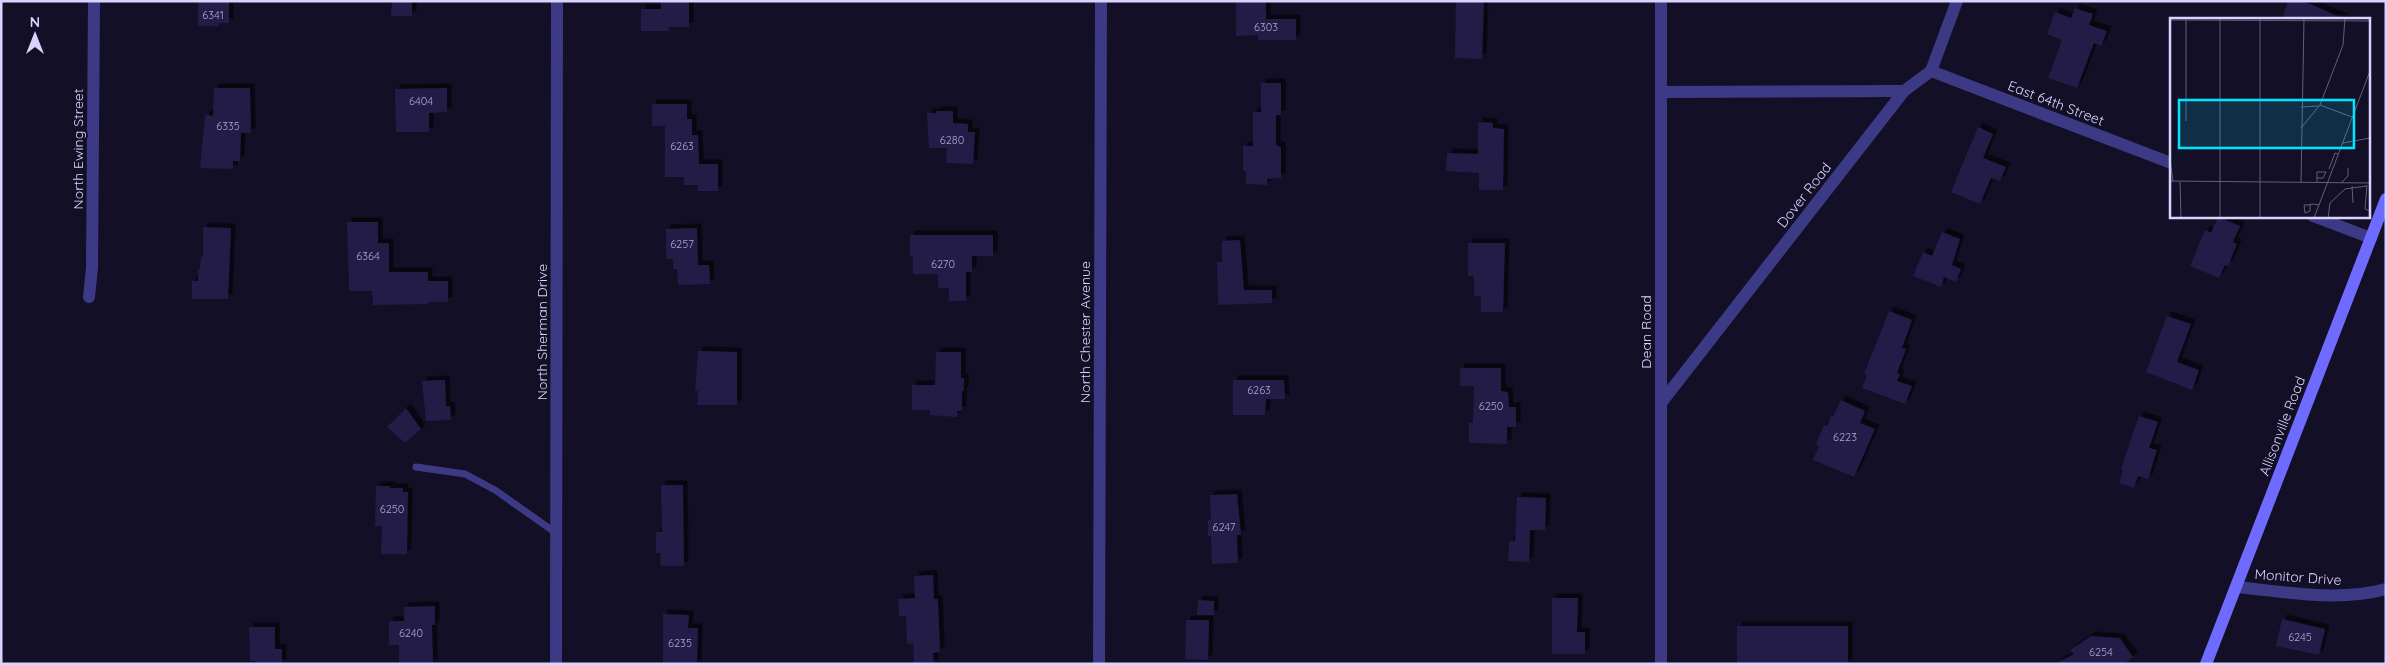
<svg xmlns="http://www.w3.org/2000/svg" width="2387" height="665" font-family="Quicksand,sans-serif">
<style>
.building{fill:#241b47;filter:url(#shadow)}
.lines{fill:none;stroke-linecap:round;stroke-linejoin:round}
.service{stroke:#3d3a85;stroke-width:7}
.minor{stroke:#3d3a85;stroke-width:12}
.tertiary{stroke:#3d3a85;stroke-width:12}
.secondary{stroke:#6f6bff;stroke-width:12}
.labels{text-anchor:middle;stroke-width:4;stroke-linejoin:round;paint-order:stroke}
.number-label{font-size:11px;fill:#aca6d1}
.street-label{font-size:14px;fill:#d9d4ff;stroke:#130f26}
.inset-road{fill:none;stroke:#625e7d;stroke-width:1}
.view{fill:#00e5ff;fill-opacity:0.15;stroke:#00e5ff;stroke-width:2.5}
.inset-edge{fill:none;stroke:#d9d4ff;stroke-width:2.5}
</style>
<defs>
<filter id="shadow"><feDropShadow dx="4.5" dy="-4.5" stdDeviation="0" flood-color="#0009"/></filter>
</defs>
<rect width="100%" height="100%" fill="#130f26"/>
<g class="building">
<polygon points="198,1 229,2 229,23 219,23 219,26 198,26"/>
<polygon points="392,1 412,1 412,16 391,16"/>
<polygon points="661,1 689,1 689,27 669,27 669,31 641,31 641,9 661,9"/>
<polygon points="1236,1 1266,1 1266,19 1296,19 1296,40 1258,40 1258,35 1236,36"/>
<polygon points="1456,1 1484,1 1482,59 1455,58"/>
<polygon points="2288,1 2303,1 2345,19 2282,19"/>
<polygon points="2075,8 2093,14 2089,25 2107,31 2101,46 2094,43 2077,88 2048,78 2062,40 2047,34 2055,12 2071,18"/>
<polygon points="1261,83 1281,83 1281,115 1276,115 1276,143 1277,146 1281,147 1281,178 1267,179 1267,185 1246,184 1246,171 1243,171 1243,146 1253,146 1253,112 1261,112"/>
<polygon points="214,88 250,88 251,133 241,133 240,161 233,161 233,169 200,168 205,115 213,116"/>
<polygon points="447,88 447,112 429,113 429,132 396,132 395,89"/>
<polygon points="652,104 687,104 687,119 692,119 692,135 698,135 699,164 718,164 718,191 698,191 698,185 684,185 684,177 665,177 665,126 652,126"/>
<polygon points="936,111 953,111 953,123 968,124 968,132 975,132 973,164 946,163 947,148 929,148 927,113 936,113"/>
<polygon points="1478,122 1493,123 1493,128 1504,129 1503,190 1479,190 1479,173 1446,171 1447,153 1478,154"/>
<polygon points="1978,127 1993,134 1983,158 2006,167 2000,181 1991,178 1980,204 1951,192"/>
<polygon points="2218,217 2240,226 2233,242 2237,244 2228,266 2225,265 2219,278 2190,266 2205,230 2211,233"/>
<polygon points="347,222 378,222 378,243 389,243 389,272 428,272 428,281 448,281 448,302 428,302 428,304 373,305 372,291 349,291"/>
<polygon points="203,227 231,228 228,299 192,299 192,281 198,281 198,269 200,269 201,257 203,257"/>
<polygon points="697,228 698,265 709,265 710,284 678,285 677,269 673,269 673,259 666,259 666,229"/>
<polygon points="1942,232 1960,239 1952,265 1961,269 1956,282 1944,277 1941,287 1913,276 1923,252 1932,256"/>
<polygon points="910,235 993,235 993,256 972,256 972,272 966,272 966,301 949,301 949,288 938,288 938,274 913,274 913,256 910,256"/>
<polygon points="1240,240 1244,290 1272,290 1272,303 1218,305 1217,262 1222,262 1222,241"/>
<polygon points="1468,243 1505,243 1503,312 1481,312 1481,296 1474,296 1474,276 1468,276"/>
<polygon points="1889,311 1912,320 1902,348 1906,349 1897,373 1900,374 1897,381 1912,386 1905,404 1862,388 1867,375 1864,374"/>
<polygon points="2167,316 2191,324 2177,362 2199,370 2192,390 2146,372"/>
<polygon points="698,351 737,352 737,405 697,405 698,391 695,391"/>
<polygon points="936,352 961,352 961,378 964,378 964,391 962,391 962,411 957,411 957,417 930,415 930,410 912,410 912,385 935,385"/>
<polygon points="1460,368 1501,368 1501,391 1508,392 1509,407 1516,407 1516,427 1507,427 1507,444 1469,443 1469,423 1473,423 1474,386 1460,386"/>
<polygon points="445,380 446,406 450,406 451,420 426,421 422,381"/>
<polygon points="1233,380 1284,380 1285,399 1266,399 1265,415 1233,415"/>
<polygon points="1841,400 1865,411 1860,423 1875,429 1854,477 1813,460 1819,446 1816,444 1824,425 1827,426 1831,416 1833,417"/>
<polygon points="406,408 421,429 405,443 387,427"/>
<polygon points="2139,416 2158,422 2149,448 2157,450 2148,479 2138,476 2134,488 2119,483 2123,470 2121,469"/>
<polygon points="661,485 683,485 684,566 661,566 660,553 656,553 656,532 662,532"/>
<polygon points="376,486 390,486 390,488 403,488 403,492 408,492 407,554 381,554 382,526 375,526"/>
<polygon points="1237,494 1241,535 1237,535 1238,563 1212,564 1211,536 1208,536 1208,520 1211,520 1210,495"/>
<polygon points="1517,497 1546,498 1545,530 1530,530 1529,562 1508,561 1509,541 1515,541"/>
<polygon points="933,575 934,599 938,599 940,652 933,653 934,664 914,664 913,643 907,644 906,616 899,616 898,599 915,598 914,576"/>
<polygon points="1552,598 1578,598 1577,632 1585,632 1585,654 1552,654"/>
<polygon points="1198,600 1214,601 1214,615 1197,615"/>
<polygon points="435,606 435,625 432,625 433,664 399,664 399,645 389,645 389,621 404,621 404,607"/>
<polygon points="663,614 689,615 688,628 698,628 697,664 663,664"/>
<polygon points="2282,619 2325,629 2319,655 2276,646"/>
<polygon points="1186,620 1209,620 1208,660 1185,659"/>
<rect x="1737" y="626" width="111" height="38"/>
<polygon points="249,627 275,627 275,649 282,649 282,664 256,664 256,661 250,661"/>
<polygon points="2091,636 2120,638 2133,657 2124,664 2055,664 2074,654 2070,650"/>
</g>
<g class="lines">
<polyline class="service" points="416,467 465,474 495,490 556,533"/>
<g class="minor">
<polyline points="1931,71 2171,163"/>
<polyline points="1662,92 1904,91"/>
<polyline points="2313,216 2371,238"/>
<polyline points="89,297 92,268 94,1"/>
<polyline points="1661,403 1904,91 1931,71 1957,1"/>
<path d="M2237,587C2286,592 2337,602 2386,589"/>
<polyline points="556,664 557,1"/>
<polyline points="1099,664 1101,1"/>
</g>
<polyline class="tertiary" points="1661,664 1661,1"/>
<polyline class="secondary" points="2206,664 2386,199"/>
</g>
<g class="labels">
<g class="number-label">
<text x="213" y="19">6341</text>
<text x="1266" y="31">6303</text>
<text x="421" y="105">6404</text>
<text x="228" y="130">6335</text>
<text x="952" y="144">6280</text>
<text x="682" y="150">6263</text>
<text x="682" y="248">6257</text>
<text x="368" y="260">6364</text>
<text x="943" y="268">6270</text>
<text x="1259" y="394">6263</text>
<text x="1491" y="410">6250</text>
<text x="1845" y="441">6223</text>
<text x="392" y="513">6250</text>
<text x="1224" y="531">6247</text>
<text x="411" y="637">6240</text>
<text x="2300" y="641">6245</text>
<text x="680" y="647">6235</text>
<text x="2101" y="656">6254</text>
</g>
<g class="street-label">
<text transform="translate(2056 103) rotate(21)" y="5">East 64th Street</text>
<text transform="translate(78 149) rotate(-90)" y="5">North Ewing Street</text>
<text transform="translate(1804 195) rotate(-52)" y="5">Dover Road</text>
<text transform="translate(542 332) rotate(-90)" y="5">North Sherman Drive</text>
<text transform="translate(1085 332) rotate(-90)" y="5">North Chester Avenue</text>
<text transform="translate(1646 332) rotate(-90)" y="5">Dean Road</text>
<text transform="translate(2282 426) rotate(-69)" y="5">Allisonville Road</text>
<text transform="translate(2298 577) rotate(4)" y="5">Monitor Drive</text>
</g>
</g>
<g transform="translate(2170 18)">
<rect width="200" height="200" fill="#130f26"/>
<path class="inset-road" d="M0,2L200,3M150,87L182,99M131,89L148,88M16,103V2M131,110L150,87L173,27L175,0M173,125L200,120M0,142L3,163M159,151L165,135L168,136M147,160H153L156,154H147V165M0,163L200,165M10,164L11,200M131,165L134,0M171,165L178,158V150M197,167L195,191L200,193M182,168L183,185M140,186V193L135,195L134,187H138L143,186L149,187M50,200V0M90,200V1M144,200L200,53M158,200L160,185L175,171L197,168"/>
<path class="view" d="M9,82H184V130H9Z"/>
<rect width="200" height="200" class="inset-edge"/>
</g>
<rect width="2387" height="665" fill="none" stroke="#d9d4ff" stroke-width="5"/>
<g transform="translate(35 35)" stroke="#130f26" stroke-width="4" paint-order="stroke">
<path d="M0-4L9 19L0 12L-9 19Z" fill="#d9d4ff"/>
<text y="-8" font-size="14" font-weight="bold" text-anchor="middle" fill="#d9d4ff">N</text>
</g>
</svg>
